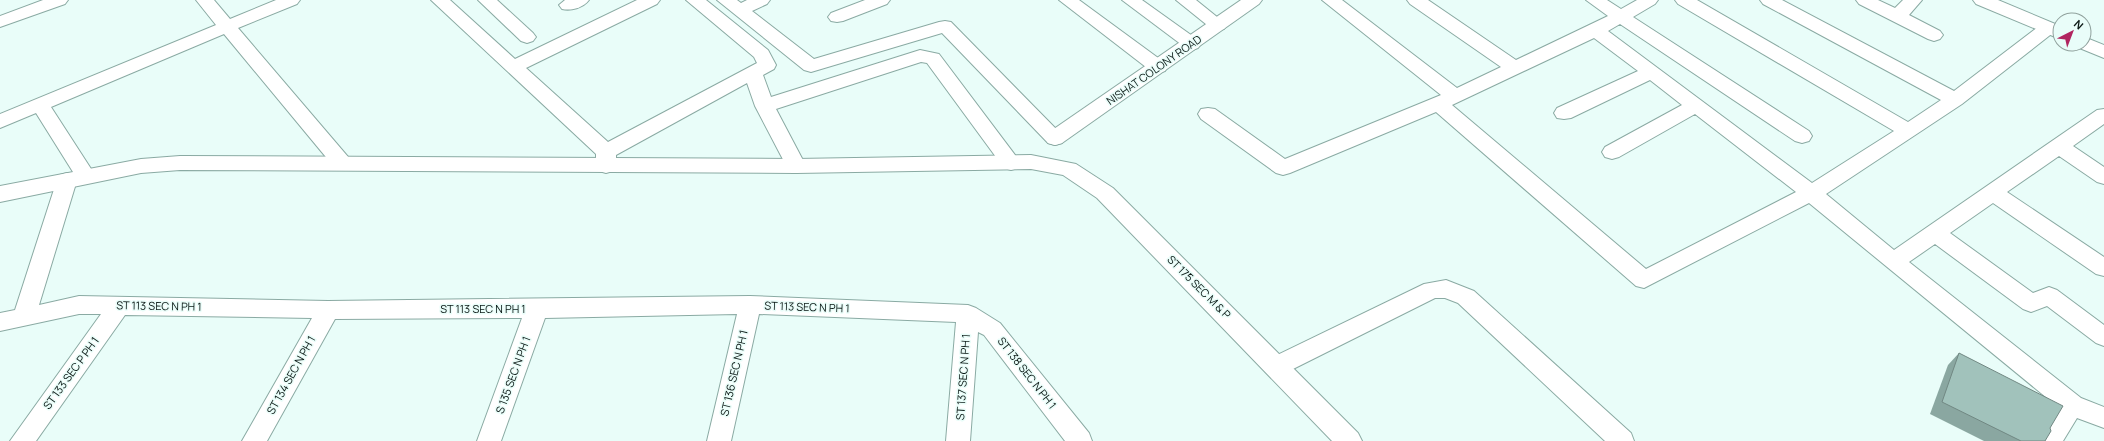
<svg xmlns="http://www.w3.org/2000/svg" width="2104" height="441" font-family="Manrope,sans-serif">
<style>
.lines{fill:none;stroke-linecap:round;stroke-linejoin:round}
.street-casing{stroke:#8aaaa3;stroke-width:2}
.secondary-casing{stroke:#8aaaa3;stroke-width:2}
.street{fill:#fff;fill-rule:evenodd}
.secondary{fill:#fff;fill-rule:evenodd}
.wall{fill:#8aa7a1}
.building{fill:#a1c2bb;stroke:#718883}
.labels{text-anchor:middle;stroke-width:3;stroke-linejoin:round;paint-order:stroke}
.street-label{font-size:11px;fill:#0a1714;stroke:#e9fdf9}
</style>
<rect width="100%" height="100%" fill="#e9fdf9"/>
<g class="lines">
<g class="street-casing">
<g id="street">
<polygon points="43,0 68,0 65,4 0,27 0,16"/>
<polygon points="196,0 214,0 230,19 276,0 300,0 297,4 238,28 349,158 352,163 349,168 342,170 335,168 224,34 51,107 95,175 92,180 85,182 78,180 36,113 0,128 0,114 216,25"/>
<polygon points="431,0 450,0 515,59 637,0 660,0 657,4 526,68 608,142 757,63 754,57 686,0 706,0 768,50 776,65 774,69 763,75 771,97 920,50 939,54 1021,163 1018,168 1011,170 1004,168 927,63 921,62 776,109 806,166 803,171 796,173 789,171 755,106 747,83 616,155 616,166 613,171 606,173 599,171 596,166 596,154"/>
<polygon points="478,0 497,0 533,33 536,37 533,41 527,43 521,41"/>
<path d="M565,0H589C583,8 571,11 562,9L559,5Z"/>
<polygon points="717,0 737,0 741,3 747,0 770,0 767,4 752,11 814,59 939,22 945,21 951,22 1065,138 1062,143 1055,145 1048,143 942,33 811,72 804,70"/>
<polygon points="865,0 890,0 887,4 843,21 837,22 831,21 828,17 831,13"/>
<polygon points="1059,0 1079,0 1165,63 1167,67 1165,71 1158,73 1151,71"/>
<polygon points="1122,0 1142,0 1198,40 1201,44 1198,48 1192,50 1186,48"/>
<polygon points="1176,0 1196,0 1227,25 1224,29 1218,30 1212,29"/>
<path d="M1322,0H1342L1457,88L1501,67L1410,4L1407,0H1428L1516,60L1608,16L1586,0H1607L1621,9L1637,0H1658L1655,4L1633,17L1809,131L1812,136L1809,141L1802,143L1795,141L1620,24L1608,31L1812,183L1894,131L1678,4L1675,0H1697L1908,122L1941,100L1763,4L1760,0H1782L1954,91L2042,24L2048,22L2054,24L2057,28L2054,32L1962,104L1826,194L1894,250L2097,110L2104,109V124L2073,146L2104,167V184L2097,182L2059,156L2007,192L2104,257V276L2096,274L1993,203L1950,233L2033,293L2049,287L2057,290L2104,325V346L2096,343L2047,306L2031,312L2023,309L1935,244L1909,262L2081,398L2104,407V428L2077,418L2063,441H2038L2058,407L1809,203L1644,288L1636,286L1436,112L1290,173L1283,175L1276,173L1201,119L1198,114L1201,109L1208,108L1215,109L1285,159L1441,95ZM1594,38L1638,71L1557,108L1554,113L1557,118L1564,119L1571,118L1650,80L1682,105L1605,147L1602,152L1605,157L1612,159L1619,157L1695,114L1796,192L1646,269L1452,105Z"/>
<polygon points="1856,0 1878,0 1895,8 1903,0 1922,0 1909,15 1940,31 1943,35 1940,39 1934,41 1928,39 1859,4"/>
<polygon points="67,173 74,175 77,180 39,305 79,296 328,301 750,296 968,305 976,308 1000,323 1089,433 1092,441 1065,441 984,335 978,332 970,441 946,441 956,322 759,314 731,441 707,441 737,314 545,318 501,441 477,441 522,318 335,319 267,441 242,441 312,318 125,315 36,441 10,441 101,314 79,314 0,331 0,313 15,310 57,180 60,175"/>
<polygon points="1446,280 1474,291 1631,433 1634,441 1605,441 1458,303 1445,298 1435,298 1285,373 1277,376 1269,373 1265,366 1269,359 1424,284"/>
</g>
</g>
<g class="secondary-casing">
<g id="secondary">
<polygon points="1241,0 1262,0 1259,4 1062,143 1055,145 1048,143 1045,138 1048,133"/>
<polygon points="1973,0 1998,0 2060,26 2060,39 1976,4"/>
<polygon points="2084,37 2104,45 2104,58 2077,47 2075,44 2084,44"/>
<polygon points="1031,155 1076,164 1113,188 1358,433 1362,441 1332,441 1097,198 1063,175 1031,169 796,173 180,170 141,173 0,202 0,186 141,159 180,156 796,159"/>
</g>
</g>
<use href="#street" class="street"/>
<use href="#secondary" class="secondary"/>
</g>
<polygon class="wall" points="1959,353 2050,428 2045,441 1984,441 1930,414 1948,365"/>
<polygon class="building" points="1959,353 2063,406 2050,428 2051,431 2045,441 2021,441 1942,402"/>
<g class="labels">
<g class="street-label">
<text transform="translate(1154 70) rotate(-35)" y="4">NISHAT COLONY ROAD</text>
<text transform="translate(1199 287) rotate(45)" y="4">ST 175 SEC M &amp; P</text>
<text transform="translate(159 306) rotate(1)" y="4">ST 113 SEC N PH 1</text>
<text transform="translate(807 307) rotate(2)" y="4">ST 113 SEC N PH 1</text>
<text x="483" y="313">ST 113 SEC N PH 1</text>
<text transform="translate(71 373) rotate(-54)" y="4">ST 133 SEC P PH 1</text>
<text transform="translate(734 373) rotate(-77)" y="4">ST 136 SEC N PH 1</text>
<text transform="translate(1027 373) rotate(52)" y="4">ST 138 SEC N PH 1</text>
<text transform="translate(291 375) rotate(-61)" y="4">ST 134 SEC N PH 1</text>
<text transform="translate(513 375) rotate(-70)" y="4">S 135 SEC N PH 1</text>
<text transform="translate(963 377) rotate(-86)" y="4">ST 137 SEC N PH 1</text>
</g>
</g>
<g transform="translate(2072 32) rotate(42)"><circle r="19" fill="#e9fdf9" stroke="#90a19d"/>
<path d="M0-3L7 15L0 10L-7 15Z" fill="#b12560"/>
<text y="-6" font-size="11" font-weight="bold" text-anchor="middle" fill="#0a1714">N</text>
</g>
</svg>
